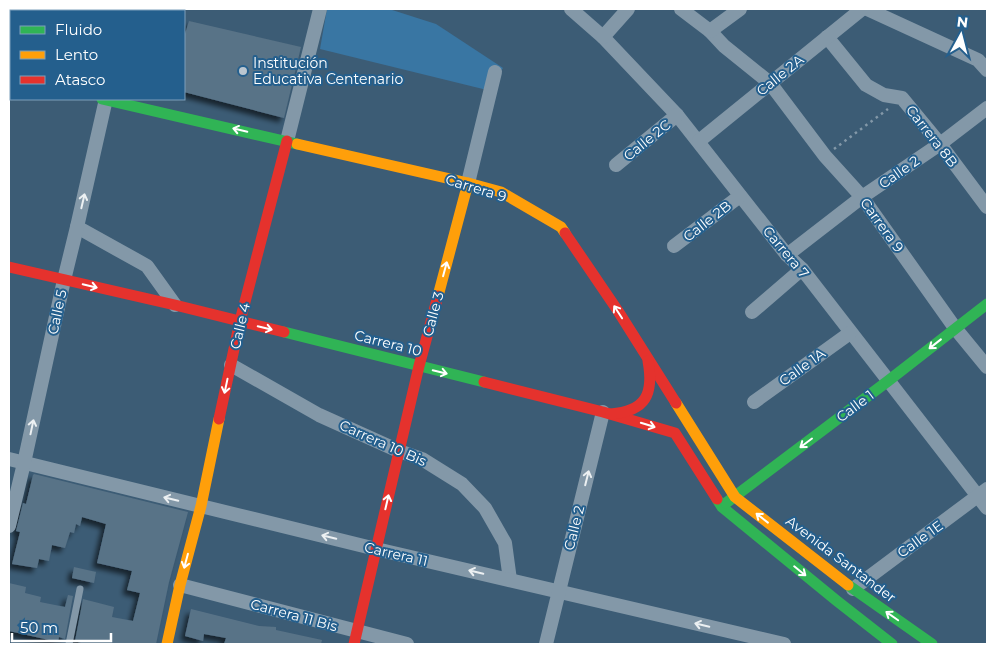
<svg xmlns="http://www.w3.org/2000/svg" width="996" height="653" font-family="Montserrat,sans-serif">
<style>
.green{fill:#3976a3}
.building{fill:#597387;filter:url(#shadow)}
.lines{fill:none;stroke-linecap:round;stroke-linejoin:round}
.path{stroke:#8398a8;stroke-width:2.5;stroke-dasharray:2.5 4;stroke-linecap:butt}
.lane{stroke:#8398a8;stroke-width:7}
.street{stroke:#8398a8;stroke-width:14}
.fast{stroke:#30b455;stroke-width:11}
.slow{stroke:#ff9f0a;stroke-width:11}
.jam{stroke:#e5322d;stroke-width:11}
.oneway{stroke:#fff}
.oneway2{stroke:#ecf0f2}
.poi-dot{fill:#bbc6cf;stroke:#245f8d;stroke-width:2}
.labels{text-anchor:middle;stroke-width:4;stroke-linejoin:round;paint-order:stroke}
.poi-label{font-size:14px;fill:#fff;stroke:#245f8d;text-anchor:start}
.street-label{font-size:14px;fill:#fff;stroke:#245f8d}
</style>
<defs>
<filter id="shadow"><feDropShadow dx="-4.5" dy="4.5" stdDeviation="2.5" flood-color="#0009"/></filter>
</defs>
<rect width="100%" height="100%" fill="#3c5c75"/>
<polygon class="green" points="327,9 389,9 436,24 503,68 487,90 320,49"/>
<g class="building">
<polygon points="189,21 301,47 284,118 184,92 184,37"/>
<polygon points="34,474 188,512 169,582 156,644 81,644 81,643 75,641 83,599 114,607 112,617 133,621 140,593 127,590 132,571 97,563 106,524 82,517 80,526 76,524 74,533 70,532 65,548 52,545 49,561 39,559 37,568 12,564 20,532 16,531 23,503 26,504 33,475"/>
<polygon points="74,567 96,572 94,583 72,578"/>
<polygon points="9,583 26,587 25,593 41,597 40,602 65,607 68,595 73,596 65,639 59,637 58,642 9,631"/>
<polygon points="191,609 259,626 276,627 276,630 322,640 321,644 224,644 226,638 204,634 203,641 185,636"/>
</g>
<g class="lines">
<polyline class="path" points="834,149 888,109"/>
<polyline class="lane" points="69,644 80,589"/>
<g class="street">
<polyline points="571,9 603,37 677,115 787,255 802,269 987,508"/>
<polyline points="681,9 710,31 724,46 770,83 825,156 862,197 955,328 987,367"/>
<polyline points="867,9 978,60 987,70"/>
<polyline points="128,11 128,9"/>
<polyline points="710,31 740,9"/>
<polyline points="603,37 628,9"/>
<polyline points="827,37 866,85 884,95 902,98 940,144 987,207"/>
<polyline points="287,141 320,9"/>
<polyline points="699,141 862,9"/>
<polyline points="616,165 677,115"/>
<polyline points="468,183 495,72"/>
<polyline points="77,227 147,266 175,305"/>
<polyline points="674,246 740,196"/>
<polyline points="787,255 862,197 940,144 987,108"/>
<polyline points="752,312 802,269"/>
<polyline points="231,365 319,415 399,451 422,459 462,484 485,508 505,543 510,580"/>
<polyline points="754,402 850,333"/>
<polyline points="9,459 376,549 784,644"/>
<polyline points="9,526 24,463 64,280 77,227 106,99"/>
<polyline points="180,585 407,644"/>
<polyline points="853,589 987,489"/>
<polyline points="546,644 603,412"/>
</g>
<g class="fast">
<polyline points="9,77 11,78"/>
<polyline points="102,99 297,144"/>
<polyline points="284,332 484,382"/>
<polyline points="717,499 722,507 837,601 892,644"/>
<polyline points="726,503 888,381 987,304"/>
<polyline points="848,585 932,644"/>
</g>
<g class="slow">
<polyline points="297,144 468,183 501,192 561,227 565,233"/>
<polyline points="438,296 468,183"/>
<polyline points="676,403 735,497 848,585"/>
<polyline points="167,644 180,585 201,506 219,419"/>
</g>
<g class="jam">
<polyline points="565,233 618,311 676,403"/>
<polyline points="9,267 175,305 284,332"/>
<polyline points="484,382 603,412 675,433 717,499"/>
<path d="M611,414C646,411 654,394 648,361"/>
<polyline points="219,419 240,321 287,141"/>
<polyline points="354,644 419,366 438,296"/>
</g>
</g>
<defs><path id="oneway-shaft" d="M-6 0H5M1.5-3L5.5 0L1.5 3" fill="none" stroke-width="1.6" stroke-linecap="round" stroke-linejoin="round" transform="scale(1.25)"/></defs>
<g class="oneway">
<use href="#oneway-shaft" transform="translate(240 130) rotate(-167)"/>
<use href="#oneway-shaft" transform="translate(445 269) rotate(-75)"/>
<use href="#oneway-shaft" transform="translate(90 286) rotate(13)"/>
<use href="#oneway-shaft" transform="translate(618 312) rotate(-123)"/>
<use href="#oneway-shaft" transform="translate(265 328) rotate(14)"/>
<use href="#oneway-shaft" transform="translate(935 344) rotate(142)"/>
<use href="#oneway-shaft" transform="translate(440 372) rotate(14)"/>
<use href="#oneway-shaft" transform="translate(226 386) rotate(102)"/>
<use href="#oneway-shaft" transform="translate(648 425) rotate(17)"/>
<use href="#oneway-shaft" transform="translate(806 443) rotate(143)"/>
<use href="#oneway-shaft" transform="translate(387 502) rotate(-77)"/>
<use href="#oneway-shaft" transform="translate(762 518) rotate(-142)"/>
<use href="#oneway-shaft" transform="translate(186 561) rotate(105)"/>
<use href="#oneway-shaft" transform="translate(800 571) rotate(39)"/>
<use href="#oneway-shaft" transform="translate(892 616) rotate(-145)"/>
</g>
<g class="oneway2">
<use href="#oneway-shaft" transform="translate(83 201) rotate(-77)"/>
<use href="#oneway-shaft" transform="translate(32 427) rotate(-78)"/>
<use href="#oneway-shaft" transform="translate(587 478) rotate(-76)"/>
<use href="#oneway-shaft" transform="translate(171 499) rotate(-166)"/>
<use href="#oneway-shaft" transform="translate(329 537) rotate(-166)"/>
<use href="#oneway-shaft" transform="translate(476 572) rotate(-167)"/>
<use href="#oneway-shaft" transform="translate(702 625) rotate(-167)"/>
</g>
<circle class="poi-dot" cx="243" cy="71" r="5"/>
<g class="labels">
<g class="poi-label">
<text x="253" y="68">Institución<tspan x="253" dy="16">Educativa Centenario</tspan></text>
</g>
<g class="street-label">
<text transform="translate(780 75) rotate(-39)" y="5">Calle 2A</text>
<text transform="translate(932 136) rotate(52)" y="5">Carrera 8B</text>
<text transform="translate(647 140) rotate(-39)" y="5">Calle 2C</text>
<text transform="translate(899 172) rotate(-35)" y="5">Calle 2</text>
<text transform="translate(476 188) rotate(17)" y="5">Carrera 9</text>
<text transform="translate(707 221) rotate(-38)" y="5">Calle 2B</text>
<text transform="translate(882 225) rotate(54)" y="5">Carrera 9</text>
<text transform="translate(786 252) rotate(50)" y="5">Carrera 7</text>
<text transform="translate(57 312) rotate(-78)" y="5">Calle 5</text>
<text transform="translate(433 314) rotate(-75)" y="5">Calle 3</text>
<text transform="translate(240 326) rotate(-77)" y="5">Calle 4</text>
<text transform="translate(388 343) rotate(14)" y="5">Carrera 10</text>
<text transform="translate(802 367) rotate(-36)" y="5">Calle 1A</text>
<text transform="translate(855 406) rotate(-37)" y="5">Calle 1</text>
<text transform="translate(383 443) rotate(24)" y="5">Carrera 10 Bis</text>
<text transform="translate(574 528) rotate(-76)" y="5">Calle 2</text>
<text transform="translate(920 539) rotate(-36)" y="5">Calle 1E</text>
<text transform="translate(396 554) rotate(13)" y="5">Carrera 11</text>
<text transform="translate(841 559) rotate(37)" y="5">Avenida Santander</text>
<text transform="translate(294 615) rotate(15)" y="5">Carrera 11 Bis</text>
</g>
</g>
<rect width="996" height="653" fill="none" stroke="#ffffff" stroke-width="20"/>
<rect x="10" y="10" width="175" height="90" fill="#245f8d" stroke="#7c9fbb"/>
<rect x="20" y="26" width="25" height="8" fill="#30b455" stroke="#7c9fbb"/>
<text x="55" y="35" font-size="15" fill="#ffffff">Fluido</text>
<rect x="20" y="51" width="25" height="8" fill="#ff9f0a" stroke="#7c9fbb"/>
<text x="55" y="60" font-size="15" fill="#ffffff">Lento</text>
<rect x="20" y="76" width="25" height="8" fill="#e5322d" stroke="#7c9fbb"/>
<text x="55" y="85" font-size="15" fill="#ffffff">Atasco</text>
<g transform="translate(961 35) rotate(7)" stroke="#245f8d" stroke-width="4" paint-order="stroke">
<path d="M0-4L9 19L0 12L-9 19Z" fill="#ffffff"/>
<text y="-8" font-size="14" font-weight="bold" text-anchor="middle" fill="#ffffff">N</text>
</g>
<path d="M12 633v8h99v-8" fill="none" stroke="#ffffff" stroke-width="2.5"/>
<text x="20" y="633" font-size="15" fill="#ffffff" stroke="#245f8d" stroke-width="4" paint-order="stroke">50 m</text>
</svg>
